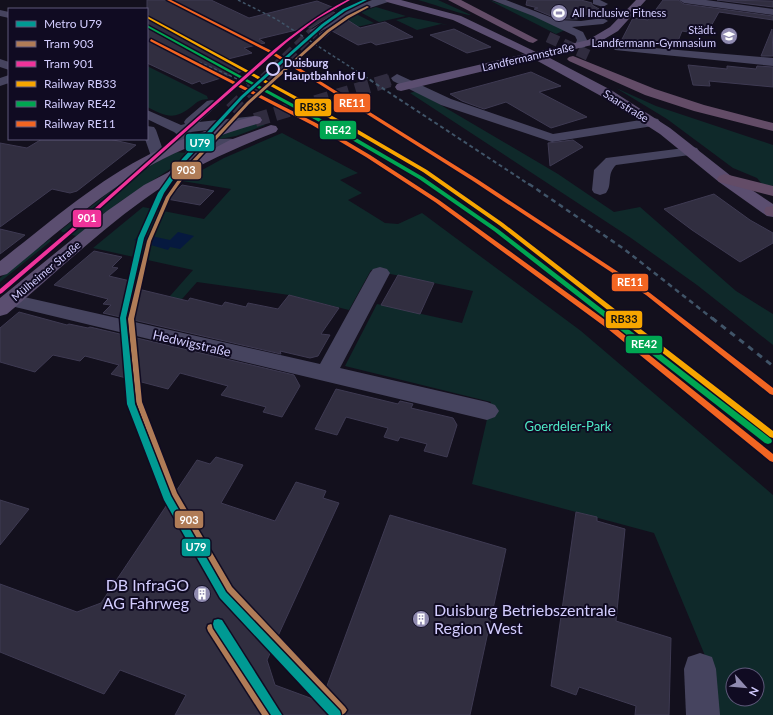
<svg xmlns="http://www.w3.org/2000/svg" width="773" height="715" font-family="Lato,sans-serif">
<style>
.green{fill:#0f292a;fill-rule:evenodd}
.water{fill:#06193f}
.building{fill:#312e40;stroke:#3e3a52}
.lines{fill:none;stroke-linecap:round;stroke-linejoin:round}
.minor-tunnel-far1{stroke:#302c3f;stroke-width:11;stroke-dasharray:11 5.5;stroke-linecap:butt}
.minor-tunnel{stroke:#302c3f;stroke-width:14;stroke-dasharray:14 7;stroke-linecap:butt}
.major-tunnel-far1{stroke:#302c3f;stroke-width:11;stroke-dasharray:11 5.5;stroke-linecap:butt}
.major-tunnel{stroke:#302c3f;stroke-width:14;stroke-dasharray:14 7;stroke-linecap:butt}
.highway-tunnel{stroke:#302c3f;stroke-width:11;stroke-dasharray:11 5.5;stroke-linecap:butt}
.minor{fill:#46445f;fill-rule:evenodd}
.major{fill:#5b4e70;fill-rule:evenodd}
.highway{fill:#634c67;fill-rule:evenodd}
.rail-far3{stroke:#405468;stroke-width:1.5;stroke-dasharray:3 2.5;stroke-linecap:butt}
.rail-far2{stroke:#405468;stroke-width:2;stroke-dasharray:4 3;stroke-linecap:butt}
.rail-far1{stroke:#405468;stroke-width:2.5;stroke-dasharray:5 4;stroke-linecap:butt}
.rail{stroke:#405468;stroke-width:3;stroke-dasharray:6 5.5;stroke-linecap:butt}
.rail-1-casing{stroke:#100b22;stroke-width:3}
.rail-2-casing{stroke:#100b22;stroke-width:3}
.rail-3-casing{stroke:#100b22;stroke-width:3}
.rail-1{fill:#f7a600;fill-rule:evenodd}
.rail-2{fill:#00a651;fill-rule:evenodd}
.rail-3{fill:#f26522;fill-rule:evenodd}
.tram-1-casing{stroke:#100b22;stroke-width:3}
.tram-2-casing{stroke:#100b22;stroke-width:3}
.tram-1{fill:#b07c57;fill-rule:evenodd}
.tram-2{fill:#ef339a;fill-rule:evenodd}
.metro-1-casing{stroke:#100b22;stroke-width:3}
.metro-1{fill:#009a93;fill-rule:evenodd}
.stop-dot{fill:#100b22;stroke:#d3cdff;stroke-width:2}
.labels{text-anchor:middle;stroke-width:4;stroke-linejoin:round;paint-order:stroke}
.far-poi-label{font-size:11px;fill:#d3cdff;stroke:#100b22;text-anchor:start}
.far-street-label{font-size:11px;fill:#d3cdff;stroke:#100b22}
.far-stop-label{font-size:11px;font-weight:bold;fill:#d3cdff;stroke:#100b22;text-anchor:start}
.street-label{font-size:13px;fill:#d3cdff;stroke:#100b22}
.park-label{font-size:13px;fill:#4eeac6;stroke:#100b22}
.near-poi-label{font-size:16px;fill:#d3cdff;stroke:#100b22;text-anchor:end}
.line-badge{stroke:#100b22;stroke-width:1.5}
.badge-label{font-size:11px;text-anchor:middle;font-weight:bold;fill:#fff}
.pale-badge-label{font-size:11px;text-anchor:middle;font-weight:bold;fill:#111}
</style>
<rect width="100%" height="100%" fill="#13101d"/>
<g class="green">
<path d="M418,0H438L471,15C466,16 427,2 418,0Z"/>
<polygon points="489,0 523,10 565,30 556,34"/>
<polygon points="376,7 406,16 379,22 360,12"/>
<polygon points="356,14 374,23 357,27 343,21"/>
<polygon points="409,17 448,25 441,24 417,30 396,20"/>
<path d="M147,66L207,96L208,99C198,100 199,101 191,107C173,121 166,116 147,107Z"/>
<polygon points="616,88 656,106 773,145 773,186 762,184 757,178 733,168 667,119"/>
<polygon points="417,91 558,174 614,212 640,207 736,291 773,314 773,345 697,285 631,238 410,93"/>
<polygon points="259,122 265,125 236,136 209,141 208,139"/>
<path d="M282,133L358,173L340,180L362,193L348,200L385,223L398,224L422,213L581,331L773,495V715H719L716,682L654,533L472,484L491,402L345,366L377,304L462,323L473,291L371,270L349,310L289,295L197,282L160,324L148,321L193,270L93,248L143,207L204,219L231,189L182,181L224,158ZM733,675H757V699H733Z"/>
<polygon points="175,152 187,153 178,164 118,203 13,289 76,236 62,232 61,230 122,182"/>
<polygon points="50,239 51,241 0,282 0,278"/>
</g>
<polygon class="water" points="178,232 194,236 180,249 170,247 168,250 134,240 141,234 170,240"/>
<g class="building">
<polygon points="147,0 211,0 249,18 317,1 337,9 332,11 335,13 311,28 309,27 259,39 265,43 244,48 252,53 224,60 243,71 202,84 200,81 192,84 147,63"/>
<polygon points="527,0 581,0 592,3 592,5 599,9 577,19 558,19 534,9 538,8 526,5"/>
<polygon points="663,0 678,0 684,4 773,16 773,20 719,12 706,35 682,31 676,46 644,42 643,46 620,43 633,18 648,20"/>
<polygon points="717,0 773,1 773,7"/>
<polygon points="346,19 360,28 385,22 413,37 376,45 371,42 358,45 332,31 324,38 319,34"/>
<polygon points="454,29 491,47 467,53 430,35"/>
<polygon points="772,29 773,56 761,56"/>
<polygon points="688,65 727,69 727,66 756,69 757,66 773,67 773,87 709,81 710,86 693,85"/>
<polygon points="531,72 561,86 539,92 587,117 551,128 506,102 484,109 462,101 450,94"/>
<polygon points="42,139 109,139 136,145 77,191 70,193 52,189 0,227 0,143 27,148"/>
<polygon points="573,140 583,147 550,166 548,143"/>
<polygon points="182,185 205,189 214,191 200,205 167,199"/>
<polygon points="714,194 750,220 773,233 773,243 740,262 692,230 664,209"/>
<polygon points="0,229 25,235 0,254"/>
<polygon points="94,251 122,257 112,267 118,268 109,276 143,284 138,289 188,301 190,298 222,306 225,302 246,307 248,303 278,309 289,295 339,308 321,334 330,335 318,356 310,358 280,351 281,354 103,313 111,305 103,304 108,299 54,285"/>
<polygon points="398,275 434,283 420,314 381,305"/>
<polygon points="19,312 67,325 69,324 88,328 90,327 294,375 300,386 282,417 263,412 266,407 221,395 228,386 180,373 168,389 111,374 119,365 85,356 80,361 53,355 35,372 0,362 0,328"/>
<polygon points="336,389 398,404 400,401 413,404 411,408 453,418 457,425 447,457 424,451 427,444 400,437 398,441 384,437 388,428 346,417 337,435 315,429"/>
<polygon points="216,457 243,465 221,503 275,521 296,482 326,491 323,498 339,503 267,660 275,685 321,702 390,515 506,549 470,715 175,715 186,695 120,670 104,694 0,652 0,584 77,612 101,603 197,460 210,464"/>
<polygon points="0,500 29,509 0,545"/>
<polygon points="576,512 597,517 597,521 625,529 616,621 671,638 669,715 635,715 636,706 579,687 576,695 551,686"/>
</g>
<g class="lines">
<polyline class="minor-tunnel-far1" points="262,81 314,31"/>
<polyline class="minor-tunnel" points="231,110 263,80"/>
<polyline class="major-tunnel-far1" points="387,81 390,80"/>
<polyline class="major-tunnel" points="255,120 390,80"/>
<polyline class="highway-tunnel" points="548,37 590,56"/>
<g class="minor">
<polygon points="372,0 390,0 388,2 352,14 318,33 314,34 309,31 336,14"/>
<polygon points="492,0 506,0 558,20 581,21 603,18 608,21 603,24 572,27 583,32 587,40 585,47 581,48 575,45 577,40 575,36 533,16"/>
<polygon points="593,0 600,0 608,4 603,7 593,4"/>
<polygon points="679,0 706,0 773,9 773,15 684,3"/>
<polygon points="0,10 9,12 9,18 0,16"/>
<polygon points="619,45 773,58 773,66 615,50 613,48 615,46"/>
<polygon points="0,59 9,62 9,70 0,67"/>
<polygon points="397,74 451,99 553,134 653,118 658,119 660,122 658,125 653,126 552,142 441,105 393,81 391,78"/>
<polygon points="9,75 9,83 0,86 0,78"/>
<path d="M212,100L217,101L219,104L199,122L255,116L260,117L262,120L260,123L255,124L191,132L195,138C211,141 227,137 240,140L242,143L240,146L235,147L201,148L198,158L182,176H170L168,173C174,165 191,155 185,145L176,143L174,140L179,136L174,132L147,119V110L181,125L185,124L184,122L186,119L207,101Z"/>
<polygon points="147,126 154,127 156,130 165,156 162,159 152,159 145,139 147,139"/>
<path d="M692,147L697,148L699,151L697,154L616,165C606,175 613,184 606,193L600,195L594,193L592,190L594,170L606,158Z"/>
<polygon points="380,267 387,269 390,273 340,368 487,402 495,405 499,411 495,417 487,420 11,306 4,305 1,300 4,295 11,294 320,364 370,273 373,269"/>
<polygon points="700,653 712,657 716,669 720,715 686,715 684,669 688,657"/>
</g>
<g class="major">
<polygon points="385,0 401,0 461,16 536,52 588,40 610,27 636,0 646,0 618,31 596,44 546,56 611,90 670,128 731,176 773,204 773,217 767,216 719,182 660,134 601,96 534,59 401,91 397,90 395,87 397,84 525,54 453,20 387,2"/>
<path d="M255,116L260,117L262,120L260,123C227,133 194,143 163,159C106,188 56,234 7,274L0,276V261C49,223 96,181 152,153C184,137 220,125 255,116Z"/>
<path d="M271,125L276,126L278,129L276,132C235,148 193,167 156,191C103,227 56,273 7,314L0,316V298L107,211L144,185L230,140Z"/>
</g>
<g class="highway">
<polygon points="448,0 461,0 538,40 533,43 529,42"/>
<polygon points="573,56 655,89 704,105 773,123 773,131 694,111 645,95 569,61 567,59 569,57"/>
<polygon points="725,174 773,186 773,196 719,182 717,179 719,176"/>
<polygon points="773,206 773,216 766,215 764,211 766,207"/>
</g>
<g class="rail-far3">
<polyline points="238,0 276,19 372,81"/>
<polyline points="199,62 242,81"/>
</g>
<g class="rail-far2">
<polyline points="240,80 265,91"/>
<polyline points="370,80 530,185"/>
</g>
<g class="rail-far1">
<polyline points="529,184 624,249 713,319"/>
<polyline points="467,209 606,319"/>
</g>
<g class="rail">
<polyline points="605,318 632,339"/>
<polyline points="712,318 773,366"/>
</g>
<g class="rail-1-casing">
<polygon id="rail-1" points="147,16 360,131 427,170 503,223 773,431 773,438 770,437 499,225 423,172 356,133 147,18"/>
</g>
<g class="rail-2-casing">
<polygon id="rail-2" points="147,25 356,138 423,177 498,229 771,439 772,441 771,443 768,444 765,443 494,231 419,179 352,140 147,27"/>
</g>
<g class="rail-3-casing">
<g id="rail-3">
<polygon points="167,0 171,0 272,51 477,179 650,293 773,388 773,395 770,394 646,295 473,181 270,53"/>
<polygon points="151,39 316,123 370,155 439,200 612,325 773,454 773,462 770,461 608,329 435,202 366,157 312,125 150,41"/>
</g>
</g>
<use href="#rail-1" class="rail-1"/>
<use href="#rail-2" class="rail-2"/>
<use href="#rail-3" class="rail-3"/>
<g class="tram-1-casing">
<g id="tram-1">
<polygon points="367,6 369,7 349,18 329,32 249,104 192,166 170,197 151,241 134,319 142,402 177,493 232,587 345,707 347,710 345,713 342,715 339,713 226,593 171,496 136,402 128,319 147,241 166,197 189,164 247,102 327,30 347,16"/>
<polygon points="211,624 214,625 272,715 262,715 208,631 207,628 208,625"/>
</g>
</g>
<g class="tram-2-casing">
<path id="tram-2" d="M347,0H350L317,19L287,42L201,118L88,219L2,293L0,294V289L85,217L270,53C294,33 319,14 347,0Z"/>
</g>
<use href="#tram-1" class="tram-1"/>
<use href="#tram-2" class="tram-2"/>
<g class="metro-1-casing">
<g id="metro-1">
<polygon points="363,0 367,0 345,11 324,26 243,98 186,161 164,193 144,238 126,318 135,404 171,496 226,592 340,711 341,715 329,715 220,598 164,500 127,404 120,318 138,238 158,193 182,159 241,96 322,24 343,9"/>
<polygon points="218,619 222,620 282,715 271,715 214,628 213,624 214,620"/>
</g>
</g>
<use href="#metro-1" class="metro-1"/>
</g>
<defs>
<g id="stadium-disc" transform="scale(0.9)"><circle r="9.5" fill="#908bb0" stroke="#100b22"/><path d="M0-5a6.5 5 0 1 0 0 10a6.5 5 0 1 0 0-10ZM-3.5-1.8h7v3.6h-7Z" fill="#fff"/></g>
<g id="school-disc" transform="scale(0.9)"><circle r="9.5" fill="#908bb0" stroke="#100b22"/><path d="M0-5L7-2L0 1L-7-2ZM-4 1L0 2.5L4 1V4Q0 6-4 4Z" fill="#fff"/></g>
<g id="building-disc" transform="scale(0.9)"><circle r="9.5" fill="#908bb0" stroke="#100b22"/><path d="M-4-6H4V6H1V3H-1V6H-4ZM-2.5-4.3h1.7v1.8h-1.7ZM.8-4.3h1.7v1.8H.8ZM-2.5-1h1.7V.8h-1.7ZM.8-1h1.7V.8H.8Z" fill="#fff"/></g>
</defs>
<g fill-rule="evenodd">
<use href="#stadium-disc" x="559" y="13"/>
<use href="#school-disc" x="729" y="36"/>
<use href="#building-disc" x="202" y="594"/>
<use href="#building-disc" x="421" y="619"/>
</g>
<circle class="stop-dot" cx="273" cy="69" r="6"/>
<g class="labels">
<g class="far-poi-label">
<text x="572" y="17">All Inclusive Fitness</text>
<text x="716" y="34" text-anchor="end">Städt.<tspan x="716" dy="13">Landfermann-Gymnasium</tspan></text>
</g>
<g class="far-street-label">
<text transform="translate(528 57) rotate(-13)" y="4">Landfermannstraße</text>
<text transform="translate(626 106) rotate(32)" y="4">Saarstraße</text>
<text transform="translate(46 271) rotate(-40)" y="4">Mülheimer Straße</text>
</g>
<g class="far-stop-label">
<text x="284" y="67">Duisburg<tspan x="284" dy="13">Hauptbahnhof U</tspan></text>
</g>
<g class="street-label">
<text transform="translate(192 343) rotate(13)" y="5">Hedwigstraße</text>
</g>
<g class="park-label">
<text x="568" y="431">Goerdeler-Park</text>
</g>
<g class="near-poi-label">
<text x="189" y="591">DB InfraGO<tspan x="189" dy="18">AG Fahrweg</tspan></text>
<text x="434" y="616" text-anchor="start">Duisburg Betriebszentrale<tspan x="434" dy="18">Region West</tspan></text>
</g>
</g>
<g class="line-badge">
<rect x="333" y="93" width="38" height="20" rx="4" fill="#f26522"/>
<rect x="294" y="98" width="38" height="19" rx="4" fill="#f7a600"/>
<rect x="319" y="120" width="38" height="20" rx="4" fill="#00a651"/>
<rect x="185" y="133" width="30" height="19" rx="4" fill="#009a93"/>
<rect x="171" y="161" width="31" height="19" rx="4" fill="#b07c57"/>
<rect x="72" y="209" width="30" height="19" rx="4" fill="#ef339a"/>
<rect x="611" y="273" width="38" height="19" rx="4" fill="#f26522"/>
<rect x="605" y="310" width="38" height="19" rx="4" fill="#f7a600"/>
<rect x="625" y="335" width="38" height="19" rx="4" fill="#00a651"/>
<rect x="174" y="510" width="30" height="19" rx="4" fill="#b07c57"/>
<rect x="181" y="538" width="30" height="19" rx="4" fill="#009a93"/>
</g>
<g class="badge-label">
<text x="352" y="107">RE11</text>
<text x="338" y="134">RE42</text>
<text x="200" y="147">U79</text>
<text x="186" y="174">903</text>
<text x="87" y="222">901</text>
<text x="630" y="286">RE11</text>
<text x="644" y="348">RE42</text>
<text x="189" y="524">903</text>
<text x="196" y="551">U79</text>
</g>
<g class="pale-badge-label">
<text x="313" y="111">RB33</text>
<text x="624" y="323">RB33</text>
</g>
<rect x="8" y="8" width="140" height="132" fill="#100b22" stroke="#5e597a"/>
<rect x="16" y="21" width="20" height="6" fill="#009a93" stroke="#5e597a"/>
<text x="44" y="28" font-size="12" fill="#d3cdff">Metro U79</text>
<rect x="16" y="41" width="20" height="6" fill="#b07c57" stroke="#5e597a"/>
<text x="44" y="48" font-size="12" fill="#d3cdff">Tram 903</text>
<rect x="16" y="61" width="20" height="6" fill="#ef339a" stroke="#5e597a"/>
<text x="44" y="68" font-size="12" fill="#d3cdff">Tram 901</text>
<rect x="16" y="81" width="20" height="6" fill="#f7a600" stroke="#5e597a"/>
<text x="44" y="88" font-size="12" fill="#d3cdff">Railway RB33</text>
<rect x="16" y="101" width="20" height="6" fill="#00a651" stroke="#5e597a"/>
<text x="44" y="108" font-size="12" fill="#d3cdff">Railway RE42</text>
<rect x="16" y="121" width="20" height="6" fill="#f26522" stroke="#5e597a"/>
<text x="44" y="128" font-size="12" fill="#d3cdff">Railway RE11</text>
<g transform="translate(745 687) rotate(117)"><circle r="19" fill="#100b22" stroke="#5e597a"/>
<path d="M0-3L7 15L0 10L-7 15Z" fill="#908bb0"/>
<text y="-6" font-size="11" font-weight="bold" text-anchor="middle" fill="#d3cdff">N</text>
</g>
</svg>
